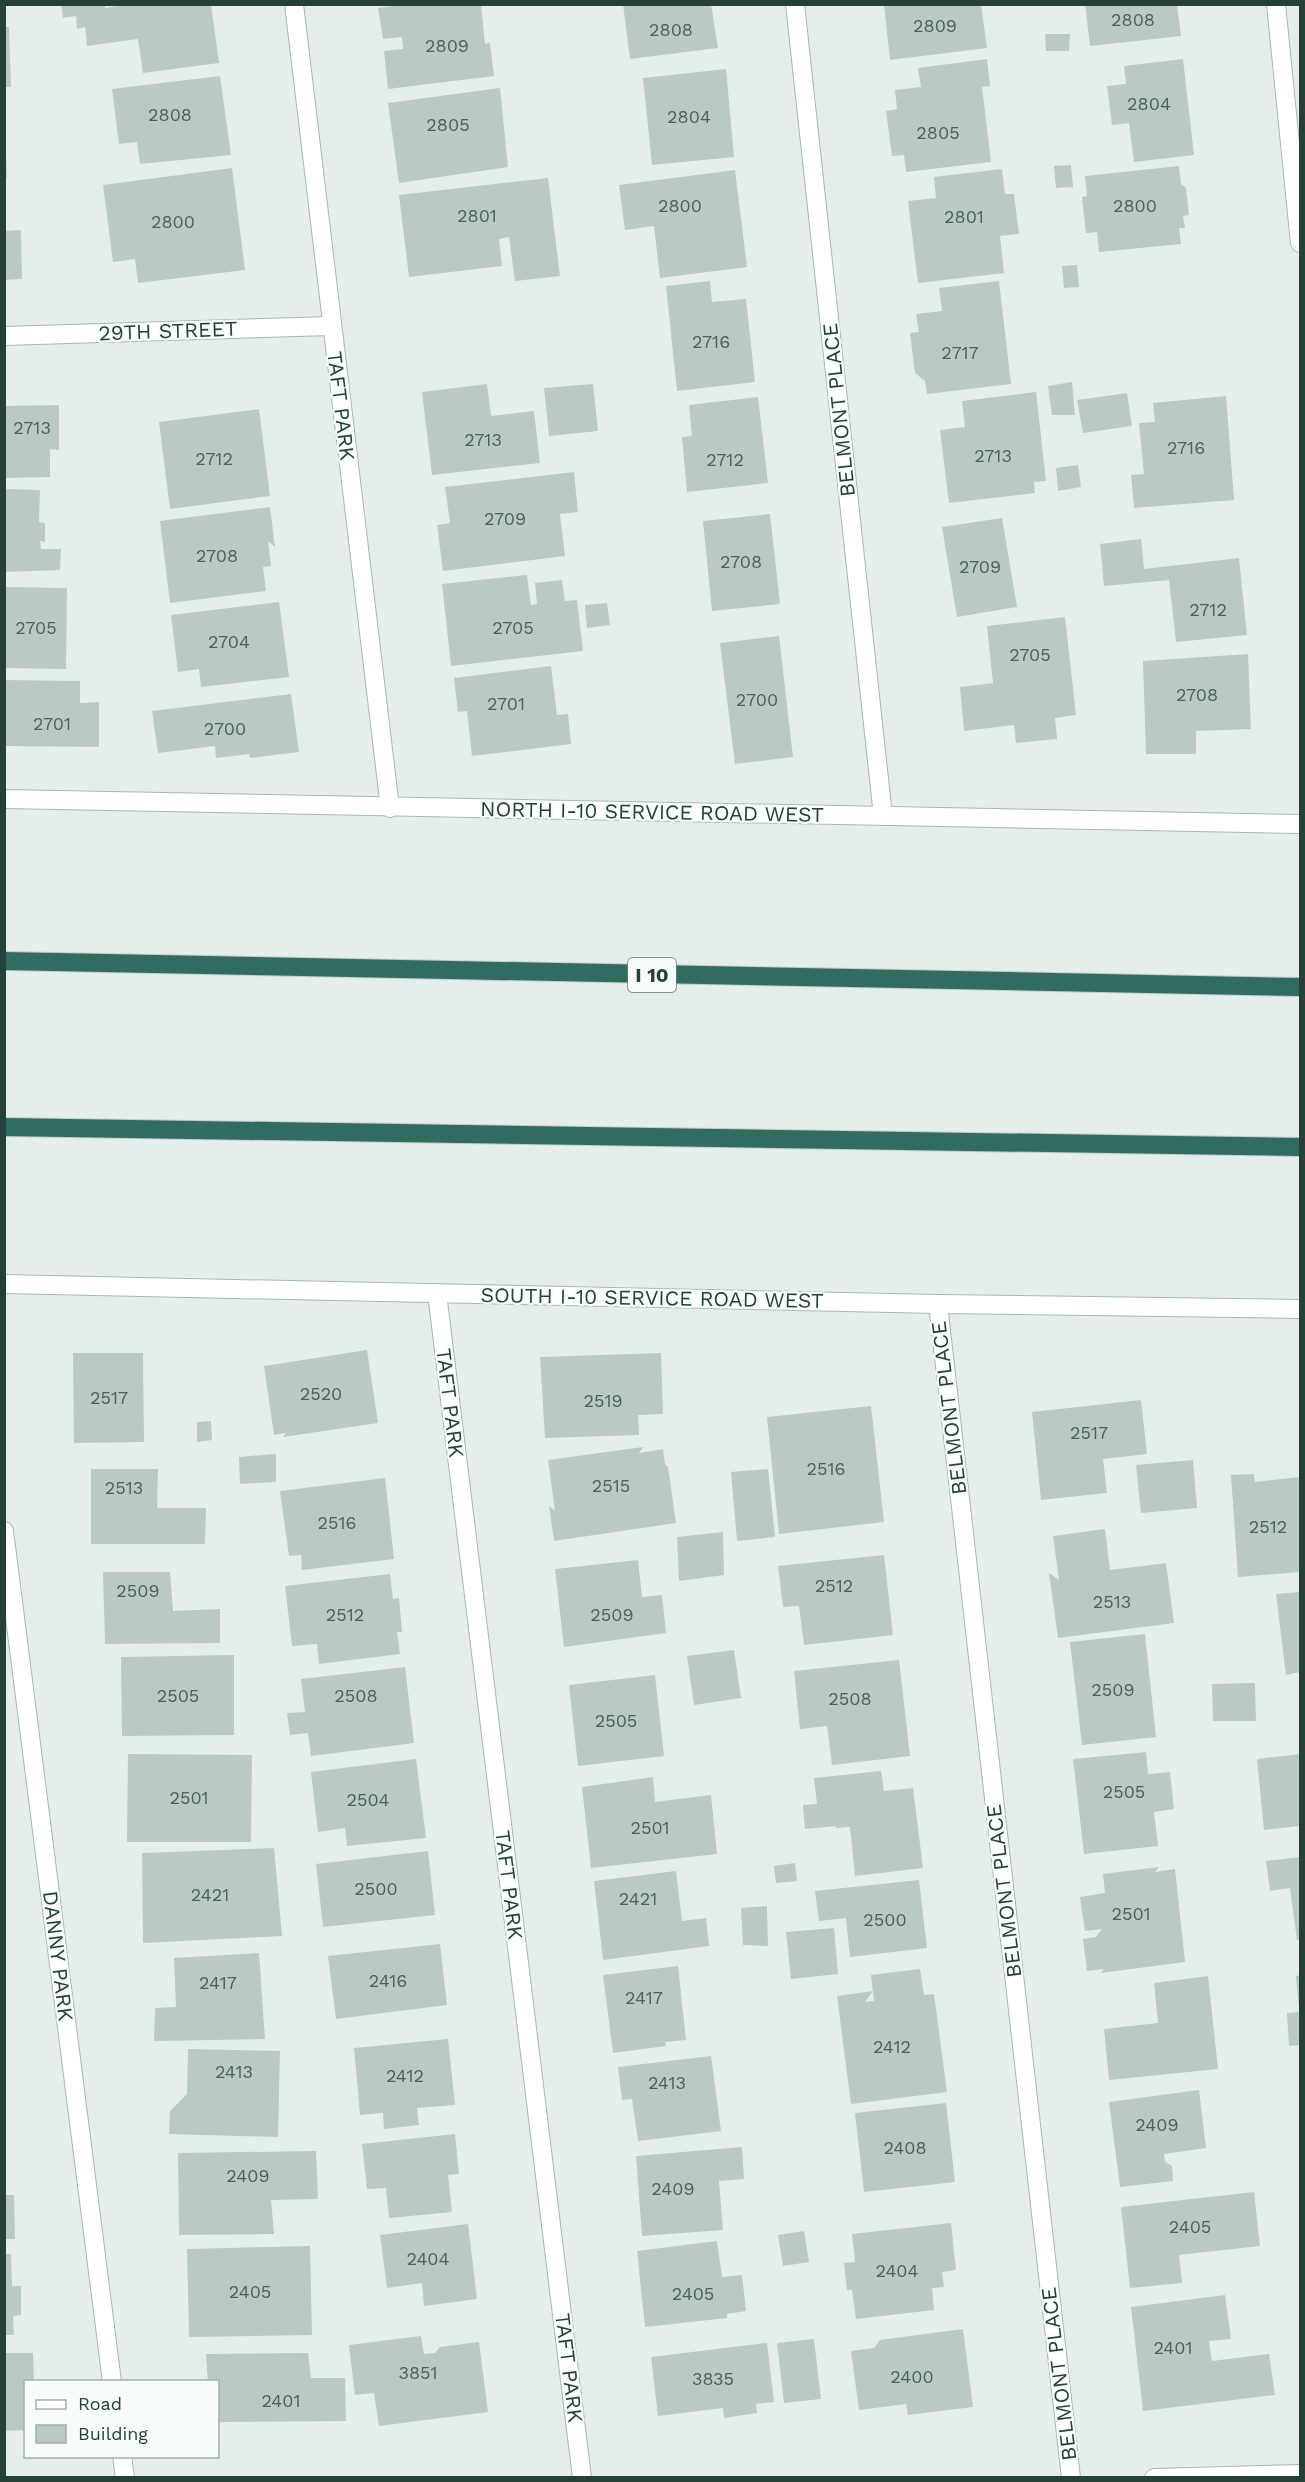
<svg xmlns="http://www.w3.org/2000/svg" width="1305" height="2482" font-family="'Work Sans',sans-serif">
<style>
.building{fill:#bbc9c4}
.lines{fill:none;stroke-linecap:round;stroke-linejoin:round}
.street-casing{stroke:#a8b6b2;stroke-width:20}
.secondary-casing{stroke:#a4bab2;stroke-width:20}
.highway-casing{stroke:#c2cac8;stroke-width:20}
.street{stroke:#fff;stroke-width:18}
.secondary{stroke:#fff;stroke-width:18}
.highway{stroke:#316c60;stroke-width:18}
.labels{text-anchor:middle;stroke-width:4.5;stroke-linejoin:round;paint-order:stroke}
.number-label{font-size:18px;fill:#4a625c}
.shield{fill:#f7fbf9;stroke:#647873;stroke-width:1.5}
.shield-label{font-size:20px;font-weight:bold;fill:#254039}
.street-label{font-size:21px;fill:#254039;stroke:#f7fbf9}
</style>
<rect width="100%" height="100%" fill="#e6eeeb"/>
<g class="building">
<polygon points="61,4 105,4 105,8 128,4 211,4 219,63 143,73 138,39 87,46 85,27 77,29 76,16 63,18"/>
<polygon points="407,4 481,4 485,44 490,43 494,76 388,89 384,51 403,49 402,37 383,39 378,8"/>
<polygon points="623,4 711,4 718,48 630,59"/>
<polygon points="884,4 981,4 987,48 890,60"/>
<polygon points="1085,4 1177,4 1181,36 1090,46"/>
<polygon points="4,27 9,27 11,87 4,87"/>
<polygon points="1045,34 1070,34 1069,51 1046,51"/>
<polygon points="987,59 990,86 982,87 991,162 906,172 904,155 892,156 886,111 897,109 895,90 921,87 918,68"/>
<polygon points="1183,59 1194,155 1134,162 1129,123 1112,125 1107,86 1126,84 1124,66"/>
<polygon points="726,69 734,157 652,165 643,78"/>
<polygon points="220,76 231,155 140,164 137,142 119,144 112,89"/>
<polygon points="500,88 508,167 399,183 388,103"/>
<polygon points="4,154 6,154 7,177 4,177"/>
<polygon points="1071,165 1073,187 1056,188 1054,166"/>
<polygon points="1179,166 1181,184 1186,188 1189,215 1183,216 1185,228 1179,228 1181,244 1099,252 1097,232 1086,233 1082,197 1087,196 1085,176"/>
<polygon points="232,168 245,270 138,283 135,259 113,262 103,185"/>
<polygon points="1002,169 1005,194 1014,194 1019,234 1000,236 1004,273 918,283 908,201 936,198 934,177"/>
<polygon points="735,170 747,267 660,278 654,226 625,230 619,185"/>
<polygon points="548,178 560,276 515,281 509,237 499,239 502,266 409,277 399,195"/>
<polygon points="21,230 22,279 4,280 4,231"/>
<polygon points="1077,265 1079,287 1064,288 1062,266"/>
<polygon points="710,281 712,302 746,299 755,382 677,391 666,286"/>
<polygon points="999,281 1011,384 927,394 925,381 915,373 910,333 919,332 916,314 942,311 939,288"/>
<polygon points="1072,382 1075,415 1052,415 1048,386"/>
<polygon points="487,384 491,416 534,411 540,463 432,475 422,392"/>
<polygon points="593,384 598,431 549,436 544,388"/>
<polygon points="1036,392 1046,481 1034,482 1035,493 949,503 940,430 965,427 962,401"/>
<polygon points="1127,393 1132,426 1083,433 1077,400"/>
<polygon points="1226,396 1234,500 1134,508 1131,475 1144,474 1139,423 1155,422 1153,403"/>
<polygon points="758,397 768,483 687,492 682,437 692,436 689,405"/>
<polygon points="59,405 59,450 50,449 50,477 4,478 4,406"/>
<polygon points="259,409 270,496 170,509 159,422"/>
<polygon points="1078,465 1081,487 1058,491 1056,468"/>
<polygon points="574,472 578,512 560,514 565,556 443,571 437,525 450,523 445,487"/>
<polygon points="4,489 40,490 39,522 45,523 45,542 40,541 41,549 61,549 60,570 4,572"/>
<polygon points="270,507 275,547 268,541 271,566 263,567 266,591 170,603 160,521"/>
<polygon points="770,514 780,604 712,611 703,521"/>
<polygon points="1002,518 1017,607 957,617 942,527"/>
<polygon points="1141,539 1144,569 1239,558 1247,635 1176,642 1169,580 1104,586 1100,544"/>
<polygon points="527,575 531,605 537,604 535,583 562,580 565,601 577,600 583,651 451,666 442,584"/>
<polygon points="4,587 67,588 66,669 4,668"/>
<polygon points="279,602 289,677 201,687 199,669 178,672 171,615"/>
<polygon points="607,603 610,625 587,628 585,605"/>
<polygon points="1065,617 1076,715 1055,718 1057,739 1016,743 1014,725 964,731 960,687 993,683 987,626"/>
<polygon points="779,636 793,757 735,764 720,643"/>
<polygon points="1248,654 1251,729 1196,731 1196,754 1146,754 1143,661"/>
<polygon points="551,666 557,715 568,714 571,744 472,756 467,711 458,712 454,678"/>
<polygon points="4,680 80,681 80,703 99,702 99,747 4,746"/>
<polygon points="291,694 299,752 250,758 249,754 216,758 215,746 158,753 152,711"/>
<polygon points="367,1350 378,1423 283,1437 286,1433 274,1435 264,1366"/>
<polygon points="73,1353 143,1353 144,1442 74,1443"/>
<polygon points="661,1353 663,1414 638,1415 639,1435 545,1438 540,1357"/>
<polygon points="1141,1400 1147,1454 1103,1459 1107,1493 1041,1500 1032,1412"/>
<polygon points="871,1406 884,1522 779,1534 767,1417"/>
<polygon points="211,1421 212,1440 197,1442 197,1422"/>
<polygon points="643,1447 639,1453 663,1449 665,1464 668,1467 676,1523 554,1541 549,1506 555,1511 548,1460"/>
<polygon points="276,1454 276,1482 240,1484 239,1457"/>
<polygon points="1193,1460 1197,1508 1141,1513 1136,1465"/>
<polygon points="91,1469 158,1469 157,1508 206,1508 205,1544 91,1544"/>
<polygon points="768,1469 775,1537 737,1541 731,1472"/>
<polygon points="1254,1474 1255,1482 1300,1477 1300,1572 1238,1577 1231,1475"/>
<polygon points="385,1478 394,1559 302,1570 301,1555 289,1556 280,1491"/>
<polygon points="1105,1529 1110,1570 1166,1563 1174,1623 1058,1638 1049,1573 1059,1580 1053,1536"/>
<polygon points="723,1532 724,1575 679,1581 677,1537"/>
<polygon points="884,1555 893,1635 804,1645 799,1606 783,1607 778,1566"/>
<polygon points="638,1560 642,1597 662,1595 666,1633 564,1647 555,1569"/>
<polygon points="103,1572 170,1572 173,1611 220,1609 220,1643 105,1644"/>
<polygon points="390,1574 393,1599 399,1598 402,1632 397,1632 400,1654 319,1664 317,1644 292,1646 285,1586"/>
<polygon points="1300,1592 1300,1672 1286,1675 1276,1594"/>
<polygon points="1145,1634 1156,1737 1082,1745 1070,1642"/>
<polygon points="734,1650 741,1698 694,1705 687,1656"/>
<polygon points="234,1655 234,1735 122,1736 121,1657"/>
<polygon points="899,1660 910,1756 832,1765 827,1726 800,1729 794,1671"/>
<polygon points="405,1667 414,1743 311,1756 308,1733 290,1735 287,1713 305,1712 301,1679"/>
<polygon points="655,1675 664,1756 578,1766 569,1685"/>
<polygon points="1255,1683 1256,1721 1213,1721 1212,1684"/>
<polygon points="1146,1752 1148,1774 1170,1772 1174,1809 1154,1812 1158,1846 1084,1854 1073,1759"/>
<polygon points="128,1754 252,1755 251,1842 127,1842"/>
<polygon points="1300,1754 1300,1826 1264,1830 1257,1759"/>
<polygon points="416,1759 426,1838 347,1846 345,1828 318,1832 311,1772"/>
<polygon points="881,1771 884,1791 913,1788 923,1868 855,1876 850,1827 835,1828 837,1826 805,1829 803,1805 817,1804 814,1778"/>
<polygon points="653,1777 655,1802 711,1795 717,1854 591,1868 582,1787"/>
<polygon points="274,1848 282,1936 143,1943 142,1853"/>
<polygon points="428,1851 435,1915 323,1927 316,1864"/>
<polygon points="1300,1857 1300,1940 1297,1940 1290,1888 1270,1891 1266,1861"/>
<polygon points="795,1863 797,1881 776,1883 774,1866"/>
<polygon points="1159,1867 1155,1872 1175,1869 1185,1962 1101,1973 1104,1969 1087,1971 1083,1939 1096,1937 1102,1929 1085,1931 1080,1897 1105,1893 1103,1874"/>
<polygon points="676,1871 682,1921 706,1918 709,1946 603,1960 594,1881"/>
<polygon points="919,1880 927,1948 850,1957 846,1918 819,1921 815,1891"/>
<polygon points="767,1906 768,1946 743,1945 741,1908"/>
<polygon points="834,1928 838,1974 791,1979 786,1932"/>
<polygon points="440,1944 447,2005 336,2019 328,1956"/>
<polygon points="259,1953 265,2039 154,2041 155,2008 176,2007 174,1958"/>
<polygon points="678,1966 686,2040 665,2042 666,2046 613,2053 603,1975"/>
<polygon points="920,1969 924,1995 934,1994 947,2092 851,2104 837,1996 873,1991 865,2002 874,2001 871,1975"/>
<polygon points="1300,1975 1300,2009 1299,2009 1296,1976"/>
<polygon points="1208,1976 1218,2069 1109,2080 1104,2029 1158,2023 1154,1983"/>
<polygon points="1300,2012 1300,2045 1289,2046 1287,2013"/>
<polygon points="448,2039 455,2105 417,2108 419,2125 384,2129 383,2113 360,2115 354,2048"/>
<polygon points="188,2049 280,2051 278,2137 169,2134 170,2111 187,2094"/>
<polygon points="711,2056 721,2131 638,2141 632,2099 622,2100 618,2067"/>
<polygon points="1199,2090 1206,2148 1164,2154 1165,2162 1172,2166 1173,2181 1120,2187 1109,2102"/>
<polygon points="946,2103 955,2182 864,2192 855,2113"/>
<polygon points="455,2134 459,2174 448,2175 452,2212 389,2218 386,2188 367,2189 362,2144"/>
<polygon points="742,2147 744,2179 719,2181 723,2230 642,2236 636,2156"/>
<polygon points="316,2151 318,2199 271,2200 274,2234 179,2235 178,2153"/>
<polygon points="1254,2192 1260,2246 1179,2255 1182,2283 1130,2288 1121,2207"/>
<polygon points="5,2195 14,2195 15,2239 5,2239"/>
<polygon points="951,2223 956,2270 942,2272 944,2287 932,2288 934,2310 856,2319 852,2290 847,2290 844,2263 855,2262 852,2234"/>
<polygon points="468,2224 477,2299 424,2306 422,2283 387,2288 380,2235"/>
<polygon points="804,2231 809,2262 783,2266 778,2235"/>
<polygon points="717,2241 722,2277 742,2275 746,2311 727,2314 727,2318 645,2327 637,2251"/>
<polygon points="310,2246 312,2335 189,2337 187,2249"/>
<polygon points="4,2254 11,2254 12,2286 21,2286 21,2315 13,2316 14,2335 4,2335"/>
<polygon points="1225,2295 1231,2339 1209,2341 1212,2361 1269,2354 1275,2395 1143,2411 1131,2307"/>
<polygon points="963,2329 973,2407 908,2415 906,2404 859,2410 851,2351 874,2348 880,2340"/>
<polygon points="421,2336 424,2354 435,2353 440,2347 479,2342 488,2412 379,2426 374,2393 355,2395 349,2345"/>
<polygon points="814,2339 821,2399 784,2403 777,2343"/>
<polygon points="767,2343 774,2402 756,2404 757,2413 724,2418 723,2408 658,2416 651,2357"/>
<polygon points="4,2353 33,2353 34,2382 26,2382 26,2430 4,2431"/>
<polygon points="308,2353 311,2378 345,2378 346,2421 218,2422 218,2382 208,2382 206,2354"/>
</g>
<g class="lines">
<g class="street-casing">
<g id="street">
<polyline points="294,4 390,808"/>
<polyline points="795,4 883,816"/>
<polyline points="1276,4 1300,243"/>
<polyline points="4,336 331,326"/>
<polyline points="437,1293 582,2478"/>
<polyline points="938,1304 1071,2478"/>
<polyline points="4,1531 112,2382"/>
<polyline points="122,2456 125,2478"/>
<polyline points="1154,2478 1300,2474"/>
</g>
</g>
<g class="secondary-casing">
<g id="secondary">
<polyline points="4,799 1300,824"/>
<polyline points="4,1284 938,1304 1300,1309"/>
</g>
</g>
<g class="highway-casing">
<g id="highway">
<polyline points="4,961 1300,987"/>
<polyline points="4,1127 1300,1147"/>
</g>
</g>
<use href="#street" class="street"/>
<use href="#secondary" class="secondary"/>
<use href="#highway" class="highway"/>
</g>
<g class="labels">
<g class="number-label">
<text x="1133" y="26">2808</text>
<text x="935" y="32">2809</text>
<text x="671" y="36">2808</text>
<text x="447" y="52">2809</text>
<text x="1149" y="110">2804</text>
<text x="170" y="121">2808</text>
<text x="689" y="123">2804</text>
<text x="448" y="131">2805</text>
<text x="938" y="139">2805</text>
<text x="680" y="212">2800</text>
<text x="1135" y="212">2800</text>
<text x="477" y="222">2801</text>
<text x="964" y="223">2801</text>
<text x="173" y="228">2800</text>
<text x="711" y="348">2716</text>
<text x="960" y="359">2717</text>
<text x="32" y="434">2713</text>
<text x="483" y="446">2713</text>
<text x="1186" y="454">2716</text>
<text x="993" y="462">2713</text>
<text x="214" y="465">2712</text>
<text x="725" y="466">2712</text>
<text x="505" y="525">2709</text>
<text x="217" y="562">2708</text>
<text x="741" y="568">2708</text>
<text x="980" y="573">2709</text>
<text x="1208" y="616">2712</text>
<text x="36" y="634">2705</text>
<text x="513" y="634">2705</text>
<text x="229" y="648">2704</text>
<text x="1030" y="661">2705</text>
<text x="1197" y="701">2708</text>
<text x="757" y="706">2700</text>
<text x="506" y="710">2701</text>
<text x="52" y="730">2701</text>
<text x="225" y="735">2700</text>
<text x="321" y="1400">2520</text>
<text x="109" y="1404">2517</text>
<text x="603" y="1407">2519</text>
<text x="1089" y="1439">2517</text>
<text x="826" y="1475">2516</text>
<text x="611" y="1492">2515</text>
<text x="124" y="1494">2513</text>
<text x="337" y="1529">2516</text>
<text x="1268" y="1533">2512</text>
<text x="834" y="1592">2512</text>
<text x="138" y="1597">2509</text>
<text x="1112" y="1608">2513</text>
<text x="345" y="1621">2512</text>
<text x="612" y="1621">2509</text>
<text x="1113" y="1696">2509</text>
<text x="178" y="1702">2505</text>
<text x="356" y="1702">2508</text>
<text x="850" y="1705">2508</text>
<text x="616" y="1727">2505</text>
<text x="1124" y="1798">2505</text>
<text x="189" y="1804">2501</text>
<text x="368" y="1806">2504</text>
<text x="650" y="1834">2501</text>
<text x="376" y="1895">2500</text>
<text x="210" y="1901">2421</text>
<text x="638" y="1905">2421</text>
<text x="1131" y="1920">2501</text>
<text x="885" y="1926">2500</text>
<text x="388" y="1987">2416</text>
<text x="218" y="1989">2417</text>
<text x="644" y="2004">2417</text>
<text x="892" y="2053">2412</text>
<text x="234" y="2078">2413</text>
<text x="405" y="2082">2412</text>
<text x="667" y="2089">2413</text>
<text x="1157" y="2131">2409</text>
<text x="905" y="2154">2408</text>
<text x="248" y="2182">2409</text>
<text x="673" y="2195">2409</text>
<text x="1190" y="2233">2405</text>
<text x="428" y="2265">2404</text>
<text x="897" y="2277">2404</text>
<text x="250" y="2298">2405</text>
<text x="693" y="2300">2405</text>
<text x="1173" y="2354">2401</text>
<text x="418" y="2379">3851</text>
<text x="912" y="2383">2400</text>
<text x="713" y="2385">3835</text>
<text x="281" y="2407">2401</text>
</g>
<rect class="shield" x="628" y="958" width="48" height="34" rx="4.5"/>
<g class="shield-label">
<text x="652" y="982">I 10</text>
</g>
<g class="street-label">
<text transform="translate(168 331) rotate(-2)" y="7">29TH STREET</text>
<text transform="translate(341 406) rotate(83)" y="7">TAFT PARK</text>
<text transform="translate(839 410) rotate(-96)" y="7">BELMONT PLACE</text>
<text transform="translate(652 812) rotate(1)" y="7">NORTH I-10 SERVICE ROAD WEST</text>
<text transform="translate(652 1298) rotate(1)" y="7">SOUTH I-10 SERVICE ROAD WEST</text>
<text transform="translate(450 1403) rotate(83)" y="7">TAFT PARK</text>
<text transform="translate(949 1408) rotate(-97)" y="7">BELMONT PLACE</text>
<text transform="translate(509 1885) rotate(83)" y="7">TAFT PARK</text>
<text transform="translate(1004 1891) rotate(-97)" y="7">BELMONT PLACE</text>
<text transform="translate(58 1956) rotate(83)" y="7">DANNY PARK</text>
<text transform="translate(569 2368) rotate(83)" y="7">TAFT PARK</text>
<text transform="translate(1059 2374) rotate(-97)" y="7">BELMONT PLACE</text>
</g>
</g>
<rect width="1305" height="2482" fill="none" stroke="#254039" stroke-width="12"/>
<rect x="24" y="2380" width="195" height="78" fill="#f7fbf9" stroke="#a3b0ac" stroke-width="1.5"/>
<rect x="36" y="2400" width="30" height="9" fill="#ffffff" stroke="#a3b0ac" stroke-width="1.5"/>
<text x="78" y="2410" font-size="18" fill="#254039">Road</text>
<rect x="36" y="2425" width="30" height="18" fill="#bbc9c4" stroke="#a3b0ac" stroke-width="1.5"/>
<text x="78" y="2440" font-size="18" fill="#254039">Building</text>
</svg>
